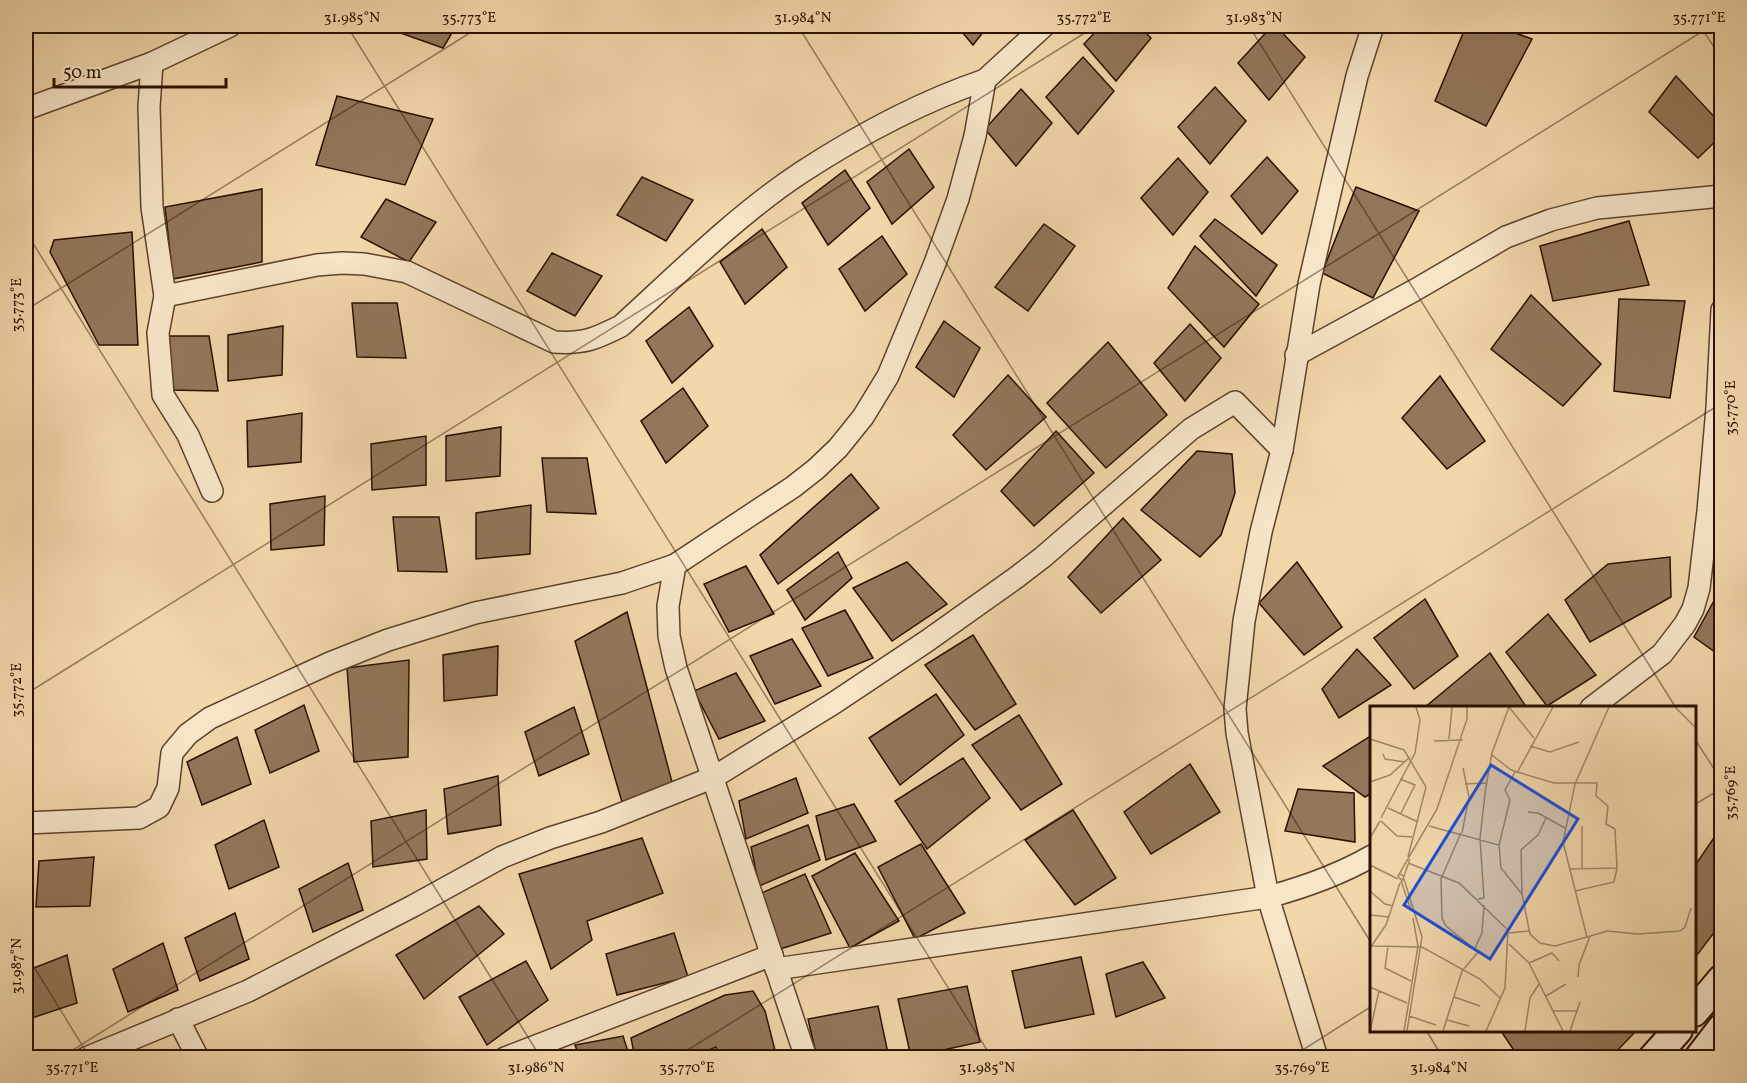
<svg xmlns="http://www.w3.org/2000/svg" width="1747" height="1083" font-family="Vollkorn,serif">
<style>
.building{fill:#92775a;stroke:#2a1002;stroke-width:1.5}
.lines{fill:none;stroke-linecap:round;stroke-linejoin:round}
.street-casing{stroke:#5c422c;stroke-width:24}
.secondary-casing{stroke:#2a1002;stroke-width:32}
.street{stroke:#f7e5c8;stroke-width:21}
.secondary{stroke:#f7e5c8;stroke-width:28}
.ticks{fill:none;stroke:#2a1002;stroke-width:1.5;stroke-opacity:0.45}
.inset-road{fill:none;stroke:#a28767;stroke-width:1.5}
.view{fill:#1d4ed8;fill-opacity:0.15;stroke:#1d4ed8;stroke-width:3}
.inset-edge{fill:none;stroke:#2a1002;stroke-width:3}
.neatline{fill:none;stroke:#2a1002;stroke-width:2}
.ticks-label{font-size:15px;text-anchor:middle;fill:#2a1002}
</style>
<rect width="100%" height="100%" fill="#f2d7ab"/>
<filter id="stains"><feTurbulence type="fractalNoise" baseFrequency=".00333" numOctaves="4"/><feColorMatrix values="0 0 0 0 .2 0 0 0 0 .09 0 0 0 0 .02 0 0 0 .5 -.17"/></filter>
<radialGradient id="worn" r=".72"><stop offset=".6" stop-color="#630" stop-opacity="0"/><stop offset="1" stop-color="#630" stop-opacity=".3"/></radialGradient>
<g class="building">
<polygon points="381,26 456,26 443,48"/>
<polygon points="957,26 988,26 973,45"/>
<polygon points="1101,26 1139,26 1151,38 1116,81 1084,44"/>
<polygon points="1272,26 1276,26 1305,57 1269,100 1238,63"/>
<polygon points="1466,26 1496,26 1532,39 1486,126 1435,101"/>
<polygon points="1083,57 1114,91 1078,134 1046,97"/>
<polygon points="1676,76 1722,125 1722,135 1698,158 1649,112"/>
<polygon points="1215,87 1246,121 1210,164 1178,127"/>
<polygon points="1021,89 1052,123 1016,166 985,129"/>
<polygon points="337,96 433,119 405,185 316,165"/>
<polygon points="909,149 934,187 892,224 867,182"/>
<polygon points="1267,157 1298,191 1262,234 1231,196"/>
<polygon points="1178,158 1208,192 1173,235 1141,198"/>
<polygon points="845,170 870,208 828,245 802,203"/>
<polygon points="642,177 693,200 666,241 617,215"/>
<polygon points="1356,187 1419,211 1373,298 1322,273"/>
<polygon points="262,189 262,262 173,279 165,207"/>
<polygon points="386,199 436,222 409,262 361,237"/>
<polygon points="1215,219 1277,265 1256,296 1200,236"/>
<polygon points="1629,221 1649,285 1553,301 1540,246"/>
<polygon points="1044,224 1075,246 1028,311 995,287"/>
<polygon points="762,229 787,267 745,304 720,262"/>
<polygon points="132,232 138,345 99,345 50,252 54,240"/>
<polygon points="882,236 907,274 865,311 839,269"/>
<polygon points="1195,246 1259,304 1224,347 1168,288"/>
<polygon points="552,253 602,276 575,316 527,291"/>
<polygon points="1531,295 1601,364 1563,406 1491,349"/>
<polygon points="1619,299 1685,301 1670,398 1614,391"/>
<polygon points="352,303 397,303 406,358 357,357"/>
<polygon points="689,307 713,346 672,383 646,341"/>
<polygon points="944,321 980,348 954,397 916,367"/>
<polygon points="1190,324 1221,358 1185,401 1154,363"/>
<polygon points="283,326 282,375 228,381 228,335"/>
<polygon points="163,336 209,336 218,391 169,390"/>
<polygon points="1108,342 1167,415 1106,468 1047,403"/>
<polygon points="1008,375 1046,417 986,470 953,435"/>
<polygon points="1440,376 1485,441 1447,469 1402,418"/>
<polygon points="683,388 708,426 666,463 641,421"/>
<polygon points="302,413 301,462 248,467 247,421"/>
<polygon points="501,427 500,476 446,481 446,436"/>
<polygon points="1056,431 1094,473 1034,526 1001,491"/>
<polygon points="426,436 426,485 372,490 371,444"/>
<polygon points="1197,451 1232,454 1235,493 1221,535 1200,557 1141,510"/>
<polygon points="542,458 587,458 596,514 547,512"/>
<polygon points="851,474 879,508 778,584 760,555"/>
<polygon points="325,496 324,545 271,550 270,504"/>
<polygon points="531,505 530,554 476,559 476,513"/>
<polygon points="393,517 439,517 447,572 398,571"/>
<polygon points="1722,517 1722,571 1719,557"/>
<polygon points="1123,518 1161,560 1101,613 1068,577"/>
<polygon points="838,552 852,578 805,620 787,590"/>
<polygon points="1670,557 1671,597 1590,642 1565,600 1608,564"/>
<polygon points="907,562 947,604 892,641 853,588"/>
<polygon points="1297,562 1342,627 1304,655 1259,603"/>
<polygon points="746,566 774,614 729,632 704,584"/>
<polygon points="1720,590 1722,591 1722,657 1694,637"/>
<polygon points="1425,599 1458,656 1414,689 1374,638"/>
<polygon points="845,610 873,658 828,676 802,628"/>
<polygon points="627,612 672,782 622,802 575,641"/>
<polygon points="1548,614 1596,675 1547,706 1506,652"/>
<polygon points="973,635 1016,704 975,730 925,665"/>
<polygon points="792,639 821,686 775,704 750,656"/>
<polygon points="498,646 497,695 444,701 443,655"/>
<polygon points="1357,649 1391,685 1339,718 1322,689"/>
<polygon points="1490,653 1527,708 1424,708"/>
<polygon points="409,660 408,757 354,762 347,668"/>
<polygon points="736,673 765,721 719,739 694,691"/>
<polygon points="936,694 964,735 900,785 869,738"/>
<polygon points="304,705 319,751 270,773 255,730"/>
<polygon points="574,707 589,754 539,776 525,732"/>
<polygon points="1019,715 1062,784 1021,810 972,745"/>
<polygon points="1372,735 1372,793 1365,797 1323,766"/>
<polygon points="237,737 251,784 202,805 187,762"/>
<polygon points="963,758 990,798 927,849 895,801"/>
<polygon points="1190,764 1220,812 1151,854 1124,812"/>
<polygon points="498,776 501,825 448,834 444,789"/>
<polygon points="796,778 808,813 746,839 739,801"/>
<polygon points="1298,789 1354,793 1355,842 1285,831"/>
<polygon points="854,804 876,841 826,860 816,816"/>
<polygon points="426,810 427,859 373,867 371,821"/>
<polygon points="1073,810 1116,878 1075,905 1025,840"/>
<polygon points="264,820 279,867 229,889 215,845"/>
<polygon points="808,825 820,860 759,886 751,847"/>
<polygon points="1722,826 1722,922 1694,959 1694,867"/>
<polygon points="642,838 663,893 587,921 592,940 551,969 519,874"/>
<polygon points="921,844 965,913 915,939 878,867"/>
<polygon points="855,853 899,921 850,948 812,876"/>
<polygon points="94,857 90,906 36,907 39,861"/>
<polygon points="348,863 363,910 313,932 299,889"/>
<polygon points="805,874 831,933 777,950 759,894"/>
<polygon points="479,906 504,934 424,999 396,955"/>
<polygon points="235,913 249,959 200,981 185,938"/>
<polygon points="674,933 688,977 617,995 606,954"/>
<polygon points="163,943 178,990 128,1012 113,969"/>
<polygon points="67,955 77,1003 26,1020 26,971"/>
<polygon points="1081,957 1094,1014 1025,1028 1012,971"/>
<polygon points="526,961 548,1000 487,1045 459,997"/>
<polygon points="1143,962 1165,998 1116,1017 1106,974"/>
<polygon points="967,986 980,1042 911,1057 898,999"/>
<polygon points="753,991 765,1011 777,1058 719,1058 716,1047 690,1058 635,1058 631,1038 725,995"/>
<polygon points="878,1006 889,1058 817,1058 808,1019"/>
<polygon points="1637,1030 1610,1058 1519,1058 1501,1031"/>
<polygon points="623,1036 630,1058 580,1058 575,1045"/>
</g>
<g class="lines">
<g class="street-casing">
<g id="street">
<polyline points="152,63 149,107 152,207 165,296 158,333 163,395 188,435 212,491"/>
<polyline points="26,109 152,63 230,26"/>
<path d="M165,296L317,265L342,263L364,264L407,272L554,342C584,344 595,339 621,326C678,274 738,214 802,172C859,135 920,102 985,80"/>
<polyline points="1296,355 1415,290 1506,237 1551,220 1597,208 1722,196"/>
<polyline points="1591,708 1662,654 1685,624 1693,609 1699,588 1708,511 1717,408 1722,310"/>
<polyline points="26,823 139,818 159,807 168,788 172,753 188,734 210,718 330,663 388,640 475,613 622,583 675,565"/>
<path d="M776,969L1268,897C1305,887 1339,875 1372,856"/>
<polyline points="178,1019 198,1058"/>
<polyline points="86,1058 248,991 413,906 502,857 550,838 601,822 714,777 834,703 927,641 1017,577 1043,557 1191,429 1235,402 1282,450"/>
<polyline points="505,1058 772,955"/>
<polyline points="806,1058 676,668 669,636 668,606 675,565 793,487 816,469 838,448 863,417 888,376 935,263 958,199 975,136 985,80 1044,26"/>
<polyline points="1317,1058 1268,897 1237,733 1235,709 1244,621 1261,532 1282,450 1309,284 1357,76 1373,26"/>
</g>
</g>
<g class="secondary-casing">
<g id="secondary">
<polyline points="1694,1012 1722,979"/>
<polyline points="1653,1058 1678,1030"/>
<polyline points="1699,1058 1722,1028"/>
</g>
</g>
<use href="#street" class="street"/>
<use href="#secondary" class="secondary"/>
</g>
<path class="ticks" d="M347,26L992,1058M798,26L1372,944M1249,26L1676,708M1700,26L1722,59M26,232L541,1058M26,310L481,26M26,694L1096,26M1694,738L1722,781M1694,805L1722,788M26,954L90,1058M1426,1030L1443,1058M60,1058L1711,26M675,1058L1722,403M1290,1058L1372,1006"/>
<g transform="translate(1370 706)">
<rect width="326" height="326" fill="#f2d7ab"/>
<path class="inset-road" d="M139,1L164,32M305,1L326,22M0,33L34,44L56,81L38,151M79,33L82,1M64,35L93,34M160,40L180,46L209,36M13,48L15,53L35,56M122,49L141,64L184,77H227L226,90L238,100L236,118L245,123L247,162L200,163M147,67L183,1M30,73L45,79L31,107M0,76L20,69L40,51M95,78L117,77M18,102L48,116M158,106L168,107L195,122M11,112L45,47L50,14L46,1M11,115L27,130L42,131M59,120L129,139L131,162L152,188L160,228L170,237L185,240L217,231L193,136L205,78L239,1M212,120V163M92,127L99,91L93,62M0,132L10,115M129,139L140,94L135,84L145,66M38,157L89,177L138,224L135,282L116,325M0,159L28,173M30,168L34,170L32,175L28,170L67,103L97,13V1M34,170L40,153M34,173L52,231L37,325M31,175L40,201M0,185L15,198L23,200M205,185L244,176L247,162M152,188L151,144L168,129L176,112M108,193L114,192L110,132L116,80L122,47L139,1M0,209L19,211M139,227L159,225M217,231L237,225L268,228L310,225L315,221L321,202M139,238L159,257L193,325M2,240L52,241L110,273L130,292M18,240L15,262L41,275M0,242L16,219L30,177M105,242L112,227L114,199M159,257L182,247L189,255M208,271L209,259L220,230M0,281L37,297M176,290L196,278M84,291L110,300M183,305H208M39,310L66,319M77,314L99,320M0,325L9,285M34,325L48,240L43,212M73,325L92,265L108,246L76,220L72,212L71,173L91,127M155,325L160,292L169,278M200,325L210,296"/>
<path class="view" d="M121,59L208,113L120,253L34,199Z"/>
<rect width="326" height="326" class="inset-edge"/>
</g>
<rect width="1747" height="1083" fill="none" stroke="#f2d7ab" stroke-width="66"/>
<path d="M54 78v9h172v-9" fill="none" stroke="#2a1002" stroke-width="3"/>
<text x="63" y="78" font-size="18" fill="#2a1002" stroke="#f7e5c8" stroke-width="4.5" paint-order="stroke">50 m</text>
<rect x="33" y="33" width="1681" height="1017" class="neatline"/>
<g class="ticks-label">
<text x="352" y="22">31.985°N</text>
<text x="469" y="22">35.773°E</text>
<text x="803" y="22">31.984°N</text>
<text x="1084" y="22">35.772°E</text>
<text x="1254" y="22">31.983°N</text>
<text x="1699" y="22">35.771°E</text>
<text transform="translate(16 305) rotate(-90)" y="5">35.773°E</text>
<text transform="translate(1730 408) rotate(-90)" y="5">35.770°E</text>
<text transform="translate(16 690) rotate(-90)" y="5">35.772°E</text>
<text transform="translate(1730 793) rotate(-90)" y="5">35.769°E</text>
<text transform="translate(16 966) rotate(-90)" y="5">31.987°N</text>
<text x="72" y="1072">35.771°E</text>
<text x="536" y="1072">31.986°N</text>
<text x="687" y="1072">35.770°E</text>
<text x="987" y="1072">31.985°N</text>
<text x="1302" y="1072">35.769°E</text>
<text x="1439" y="1072">31.984°N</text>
</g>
<rect width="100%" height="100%" filter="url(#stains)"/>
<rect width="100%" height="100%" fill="url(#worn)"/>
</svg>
